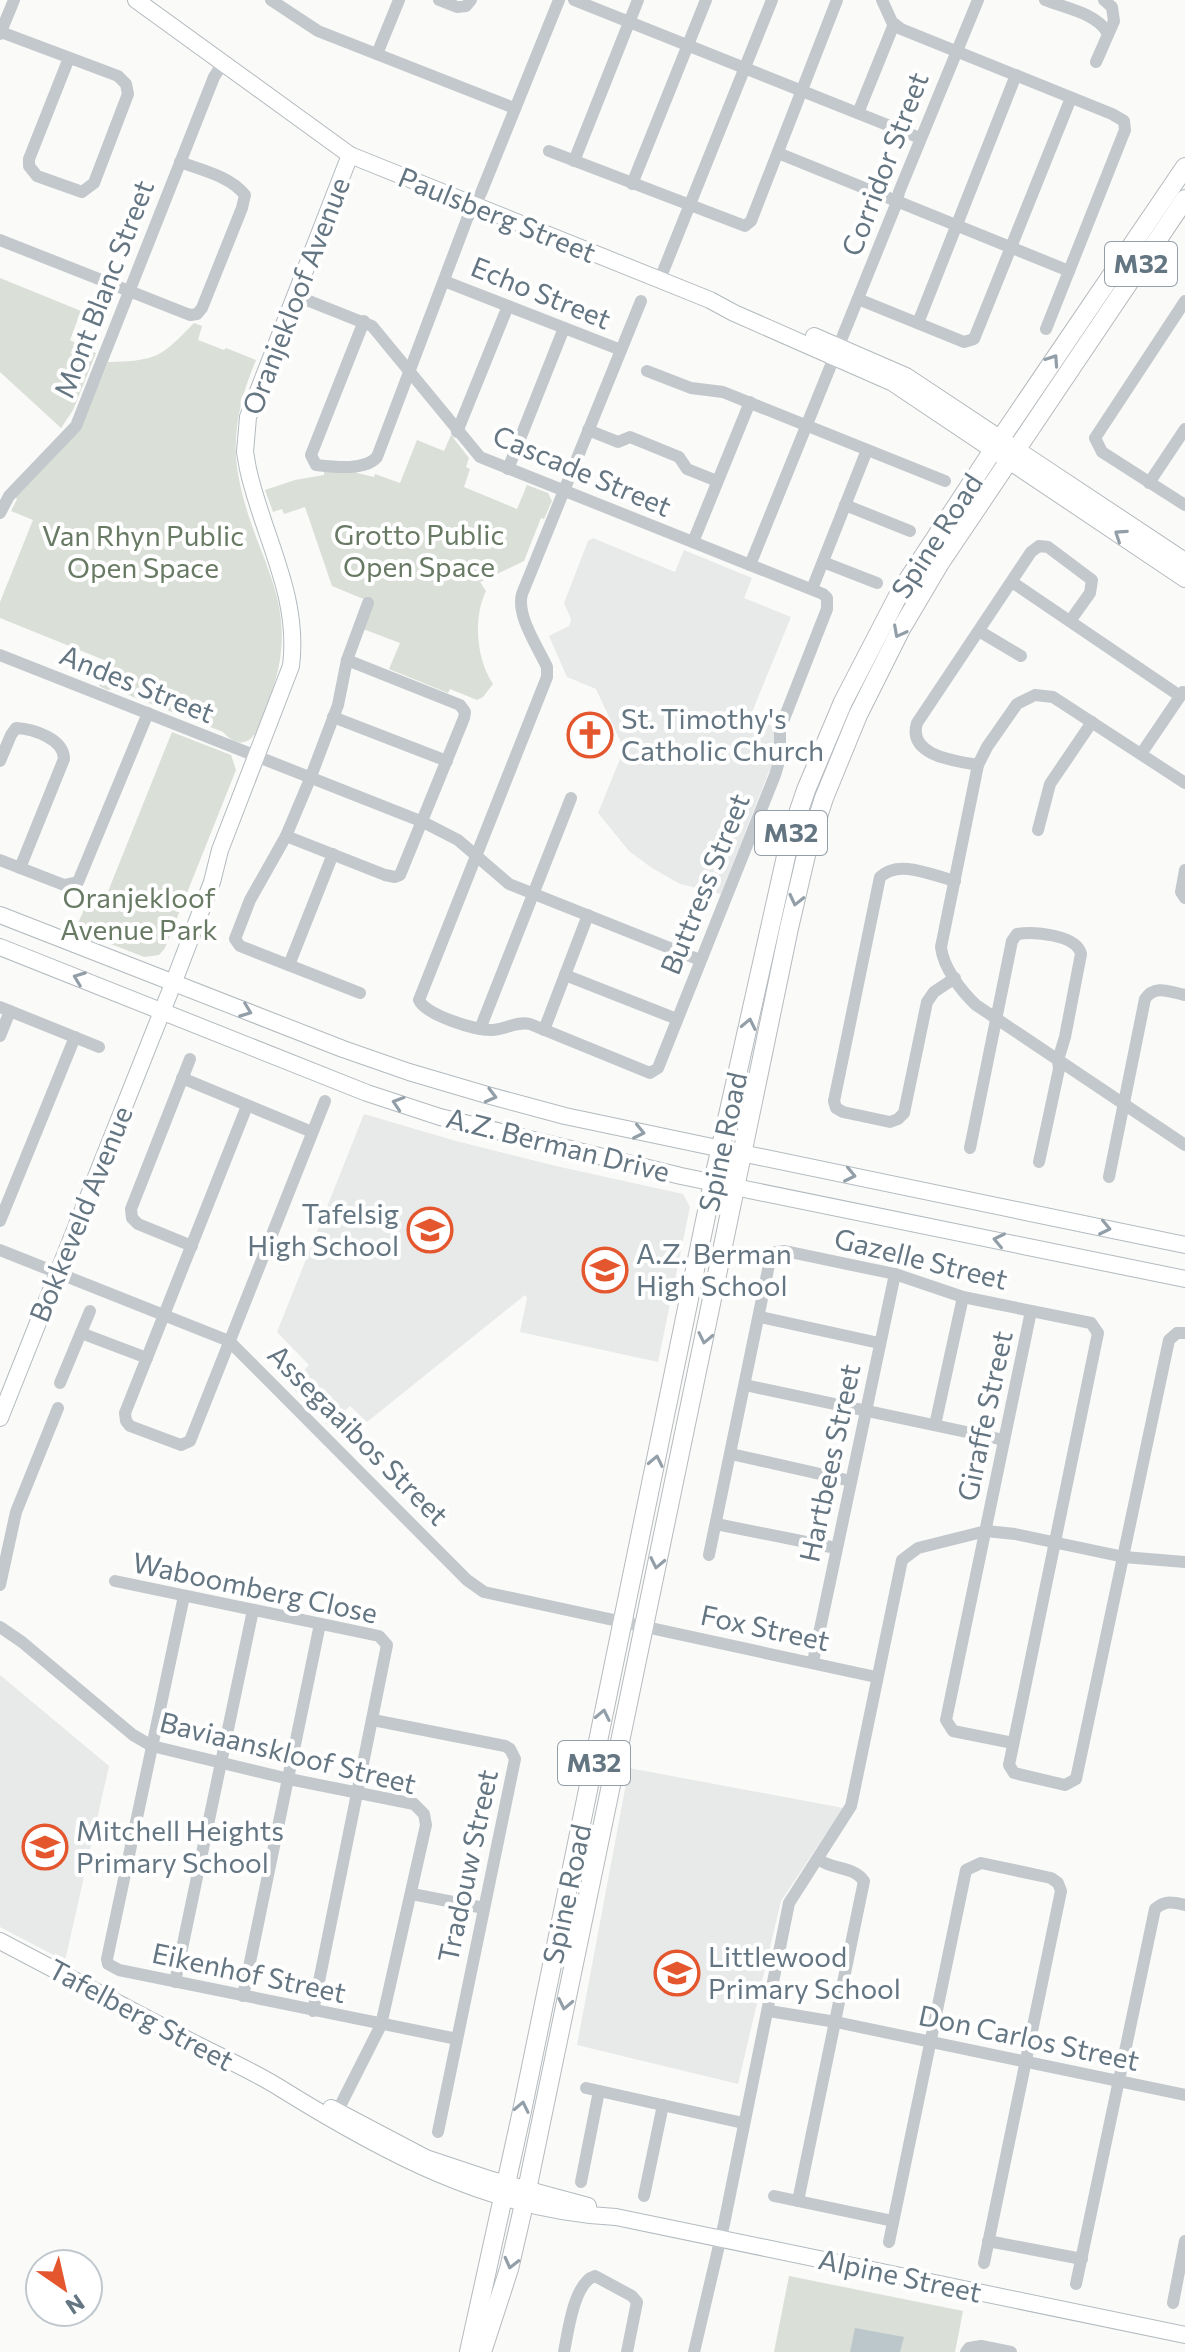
<svg xmlns="http://www.w3.org/2000/svg" width="1185" height="2352" font-family="Commissioner,sans-serif">
<style>
.built{fill:#e8e9e9}
.green{fill:#dadfd7}
.water{fill:#bbc7cb}
.lines{fill:none;stroke-linecap:round;stroke-linejoin:round}
.secondary-casing{stroke:#b3babf;stroke-width:18}
.primary-casing{stroke:#b5babe;stroke-width:20}
.street{stroke:#c3c8cc;stroke-width:12}
.secondary{stroke:#fff;stroke-width:16}
.primary{stroke:#fff;stroke-width:18}
.oneway{stroke:#939fa8}
.labels{text-anchor:middle;stroke-width:8;stroke-linejoin:round;paint-order:stroke}
.shield{fill:#fff;stroke:#939fa8;stroke-width:2}
.shield-label{font-size:26px;font-weight:bold;fill:#657683}
.street-label{font-size:28px;fill:#657683;stroke:#fff}
.park-label{font-size:28px;fill:#687a64;stroke:#fff}
.poi-label{font-size:28px;fill:#657683;stroke:#fff;text-anchor:start}
</style>
<rect width="100%" height="100%" fill="#fafaf8"/>
<g class="built">
<polygon points="593,538 675,572 684,550 752,578 744,598 791,617 750,717 775,727 773,761 721,894 680,884 652,868 629,851 598,813 624,749 596,689 567,677 549,636 569,626 571,619 564,603 588,541"/>
<polygon points="364,1114 456,1141 556,1166 683,1194 690,1207 658,1362 520,1332 527,1298 525,1295 367,1422 350,1406 329,1426 290,1385 309,1365 277,1332"/>
<polygon points="0,1675 109,1766 65,1961 0,1927"/>
<polygon points="629,1768 843,1808 781,1901 738,2084 577,2045"/>
</g>
<g class="green">
<polygon points="0,278 81,311 70,340 96,353 73,410 61,428 0,372"/>
<path d="M194,323L202,326L198,340L224,350L226,348L256,360C242,393 232,430 237,467C250,559 308,601 268,702C263,714 259,733 249,740C239,746 230,740 223,732L113,689L107,690L99,686L109,662L0,618V602L33,520L11,511L17,499L15,497L82,425L108,362C157,361 161,357 194,323Z"/>
<path d="M451,435L469,458L466,467L470,469L464,487L517,509L527,485L548,493L552,501L544,519L541,518L524,561L480,582L486,591C473,617 476,659 493,684L483,697L477,700L450,689L448,693L389,669L400,643L363,629L373,603L332,586L305,507L284,514L282,509L273,512L265,490L295,480L324,475V471L356,470L357,473L374,477L375,474L400,483L417,440L444,451Z"/>
<polygon points="172,732 231,755 236,770 165,948 159,955 144,957 75,930 91,894 98,896 100,892 107,894"/>
<polygon points="789,2276 963,2311 955,2352 774,2352"/>
</g>
<polygon class="water" points="855,2328 904,2337 900,2352 850,2352"/>
<g class="lines">
<g class="secondary-casing">
<g id="secondary">
<polyline points="136,0 350,155 710,300 734,313 893,383 1185,579"/>
<polyline points="814,336 906,376 1185,561"/>
<polyline points="0,915 343,1049 409,1072 487,1095 565,1116 722,1149 1185,1245"/>
<polyline points="0,947 367,1093 440,1117 681,1176 1185,1279"/>
<path d="M0,1418L173,984L212,882L220,850L291,666C300,595 263,537 248,469L245,452L248,417L350,155"/>
<path d="M0,1941C63,1974 126,2007 188,2040C219,2056 251,2070 280,2088C383,2152 491,2211 616,2217L1185,2335"/>
<polyline points="331,2108 426,2158 492,2180 588,2206"/>
</g>
</g>
<g class="primary-casing">
<g id="primary">
<polyline points="469,2352 522,2111 713,1182 791,834 806,790 843,702 900,592 1001,438 1185,167"/>
<polyline points="482,2352 509,2269 524,2204 789,928 807,851 824,798 858,715 901,629 940,563 1185,199"/>
</g>
</g>
<g class="street">
<polyline points="271,0 318,31 514,108"/>
<polyline points="439,0 457,7 466,6 471,0"/>
<polyline points="574,0 920,138"/>
<polyline points="882,0 892,22 901,29 1112,114 1124,121 1125,130 1046,329"/>
<path d="M1045,0C1065,8 1096,13 1107,32"/>
<polyline points="1,32 118,76 126,84 128,94 94,183 82,192 37,176 29,166 29,159 69,58"/>
<polyline points="0,34 14,0"/>
<polyline points="377,54 399,0"/>
<polyline points="1096,62 1114,21 1112,7 1104,0"/>
<polyline points="858,113 894,24"/>
<polyline points="549,151 745,226 751,221 837,0"/>
<polyline points="778,153 1069,271"/>
<polyline points="574,161 638,0"/>
<polyline points="632,184 706,0"/>
<path d="M0,240L190,315L197,314L202,308L242,208L245,195C230,176 201,170 180,162"/>
<polyline points="660,279 772,0"/>
<polyline points="444,281 621,350"/>
<path d="M294,295L372,326L480,457L823,594L827,598V609L780,729V758L775,775L658,1068L650,1073L530,1024C516,1021 507,1029 493,1030C477,1031 425,1015 419,1000L547,677V667C538,647 516,616 522,594C562,496 601,398 641,301"/>
<polyline points="858,299 964,342 974,339 1071,98"/>
<polyline points="1185,301 1095,438 1102,452 1185,505"/>
<path d="M364,321L311,455L316,465C334,467 365,471 377,457L467,219L481,193L559,0"/>
<polyline points="918,323 1016,75"/>
<polyline points="647,371 691,388 723,392 945,481"/>
<polyline points="588,430 618,442 630,437 679,457 687,469 717,481"/>
<polyline points="457,432 508,306"/>
<polyline points="508,469 564,328"/>
<polyline points="1149,483 1185,429"/>
<polyline points="845,505 910,531"/>
<polyline points="0,513 9,496 76,426 214,77 223,63"/>
<polyline points="693,542 750,402"/>
<polyline points="823,562 877,583"/>
<polyline points="750,565 897,202 899,192 978,0"/>
<polyline points="1012,582 1180,696"/>
<polyline points="812,589 867,450"/>
<polyline points="979,631 1021,656"/>
<polyline points="0,655 423,822 458,840 509,884 700,960"/>
<polyline points="333,717 447,761"/>
<polyline points="1141,754 1183,692"/>
<path d="M0,761L11,735L16,728C34,729 64,739 64,759L20,868"/>
<path d="M978,765C956,761 907,756 917,723L1031,552L1039,546L1048,547L1092,580L1090,593L1070,621"/>
<path d="M1185,783L1053,697L1035,695L1017,704L987,747L978,765L941,947C943,967 961,991 976,1005L1185,1145"/>
<polyline points="1038,830 1050,784 1092,722"/>
<polyline points="286,836 385,875 395,877 400,875 464,718 465,712 460,705 347,660"/>
<polyline points="0,860 64,885 78,882 148,713"/>
<polyline points="1185,870 1181,892 1185,898"/>
<polyline points="289,965 333,854"/>
<polyline points="565,975 677,1019"/>
<path d="M955,978L934,992L927,1002L904,1113L898,1119L890,1122L843,1112L836,1108L834,1101L880,877C899,859 931,875 955,881"/>
<polyline points="360,993 240,946 235,939 250,900 286,836 310,779 338,705 347,660 368,603"/>
<polyline points="0,1007 99,1047"/>
<polyline points="480,1029 571,798"/>
<polyline points="544,1030 588,915"/>
<polyline points="0,1036 10,1011"/>
<polyline points="190,1059 131,1209 132,1218 138,1224 192,1246"/>
<polyline points="182,1078 312,1132"/>
<polyline points="247,1106 125,1413 126,1421 130,1426 181,1445 190,1441 325,1101"/>
<path d="M970,1148L1012,941L1017,934C1034,931 1077,935 1081,954L1065,1037L1058,1060L1059,1069L1039,1162"/>
<path d="M1109,1177L1145,999C1155,984 1170,992 1185,995"/>
<polyline points="0,1221 75,1037"/>
<polyline points="0,1250 229,1341 467,1580 484,1592 876,1677"/>
<polyline points="760,1317 879,1343"/>
<polyline points="81,1333 147,1358"/>
<polyline points="60,1383 90,1311"/>
<polyline points="745,1385 1004,1440"/>
<polyline points="935,1425 963,1297"/>
<polyline points="731,1454 851,1481"/>
<polyline points="716,1524 836,1548"/>
<polyline points="709,1555 770,1260 776,1252 785,1251 895,1274 963,1297 1091,1323 1098,1333 1009,1765 1014,1773 1065,1785 1076,1779 1169,1340 1177,1333 1185,1333"/>
<polyline points="115,1581 379,1636 387,1645 313,2011"/>
<polyline points="0,1585 16,1512 58,1408"/>
<polyline points="184,1596 107,1959 108,1964 119,1970 457,2039"/>
<polyline points="0,1627 22,1642 133,1735 152,1746 289,1779 414,1804 424,1814 426,1825 381,2025 334,2118"/>
<polyline points="813,1662 895,1274"/>
<polyline points="373,1720 505,1746 510,1749 515,1759 438,2132"/>
<polyline points="1013,1743 953,1731 946,1720 1031,1311"/>
<polyline points="412,1894 484,1908"/>
<polyline points="175,1982 253,1610"/>
<polyline points="243,1996 320,1624"/>
<polyline points="769,2011 836,2022 1185,2095"/>
<polyline points="586,2088 743,2123"/>
<polyline points="581,2182 599,2091"/>
<polyline points="644,2196 663,2105"/>
<polyline points="774,2196 893,2221"/>
<path d="M798,2201L864,1881C854,1866 832,1870 818,1859"/>
<polyline points="988,2241 1082,2259"/>
<polyline points="889,2242 966,1870 981,1863 1051,1878 1058,1883 1061,1891 984,2263"/>
<path d="M1076,2284L1155,1909C1165,1900 1173,1902 1185,1905"/>
<polyline points="1173,2303 1185,2241"/>
<path d="M564,2352C568,2332 574,2282 595,2276L632,2296L637,2302L627,2352"/>
<polyline points="694,2352 724,2224 789,1903 851,1806 902,1560 918,1548 986,1531 1015,1534 1124,1557 1185,1562"/>
<polyline points="966,2352 969,2348 981,2346 1011,2352"/>
</g>
<use href="#secondary" class="secondary"/>
<use href="#primary" class="primary"/>
</g>
<defs><path id="oneway-chevron" d="M-2-3.5L2.5 0L-2 3.5" fill="none" stroke-width="1.6" stroke-linecap="round" stroke-linejoin="round" transform="scale(2)"/></defs>
<g class="oneway">
<use href="#oneway-chevron" transform="translate(1053 360) rotate(-56)"/>
<use href="#oneway-chevron" transform="translate(1120 535) rotate(-146)"/>
<use href="#oneway-chevron" transform="translate(899 632) rotate(118)"/>
<use href="#oneway-chevron" transform="translate(796 900) rotate(103)"/>
<use href="#oneway-chevron" transform="translate(79 978) rotate(-159)"/>
<use href="#oneway-chevron" transform="translate(246 1011) rotate(21)"/>
<use href="#oneway-chevron" transform="translate(749 1024) rotate(-78)"/>
<use href="#oneway-chevron" transform="translate(491 1096) rotate(15)"/>
<use href="#oneway-chevron" transform="translate(398 1103) rotate(-162)"/>
<use href="#oneway-chevron" transform="translate(639 1132) rotate(12)"/>
<use href="#oneway-chevron" transform="translate(850 1175) rotate(12)"/>
<use href="#oneway-chevron" transform="translate(1105 1228) rotate(12)"/>
<use href="#oneway-chevron" transform="translate(999 1240) rotate(-168)"/>
<use href="#oneway-chevron" transform="translate(705 1338) rotate(102)"/>
<use href="#oneway-chevron" transform="translate(656 1461) rotate(-78)"/>
<use href="#oneway-chevron" transform="translate(657 1563) rotate(102)"/>
<use href="#oneway-chevron" transform="translate(603 1715) rotate(-78)"/>
<use href="#oneway-chevron" transform="translate(565 2004) rotate(102)"/>
<use href="#oneway-chevron" transform="translate(522 2107) rotate(-78)"/>
<use href="#oneway-chevron" transform="translate(511 2263) rotate(104)"/>
</g>
<defs>
<g id="church-ring" transform="scale(2.3)"><circle r="9.5" fill="#fff" stroke="#e4572e" stroke-width="1.5"/><path d="M-1.2-6h2.4v3.5h3.3v2.4h-3.3V6h-2.4V-.1h-3.3v-2.4h3.3Z" fill="#e4572e"/></g>
<g id="school-ring" transform="scale(2.3)"><circle r="9.5" fill="#fff" stroke="#e4572e" stroke-width="1.5"/><path d="M0-5L7-2L0 1L-7-2ZM-4 1L0 2.5L4 1V4Q0 6-4 4Z" fill="#e4572e"/></g>
</defs>
<g fill-rule="evenodd">
<use href="#church-ring" x="590" y="735"/>
<use href="#school-ring" x="430" y="1230"/>
<use href="#school-ring" x="605" y="1270"/>
<use href="#school-ring" x="45" y="1847"/>
<use href="#school-ring" x="677" y="1973"/>
</g>
<g class="labels">
<g class="shield">
<rect x="1105" y="242" width="72" height="44" rx="6"/>
<rect x="755" y="811" width="72" height="44" rx="6"/>
<rect x="558" y="1741" width="72" height="44" rx="6"/>
</g>
<g class="shield-label">
<text x="1141" y="273">M32</text>
<text x="791" y="842">M32</text>
<text x="594" y="1772">M32</text>
</g>
<g class="street-label">
<text transform="translate(885 164) rotate(-69)" y="10">Corridor Street</text>
<text transform="translate(497 215) rotate(22)" y="10">Paulsberg Street</text>
<text transform="translate(104 289) rotate(-69)" y="10">Mont Blanc Street</text>
<text transform="translate(541 293) rotate(22)" y="10">Echo Street</text>
<text transform="translate(296 296) rotate(-69)" y="10">Oranjekloof Avenue</text>
<text transform="translate(582 471) rotate(23)" y="10">Cascade Street</text>
<text transform="translate(937 536) rotate(-57)" y="10">Spine Road</text>
<text transform="translate(137 684) rotate(22)" y="10">Andes Street</text>
<text transform="translate(705 884) rotate(-68)" y="10">Buttress Street</text>
<text transform="translate(723 1142) rotate(-78)" y="10">Spine Road</text>
<text transform="translate(558 1145) rotate(14)" y="10">A.Z. Berman Drive</text>
<text transform="translate(81 1214) rotate(-68)" y="10">Bokkeveld Avenue</text>
<text transform="translate(921 1259) rotate(14)" y="10">Gazelle Street</text>
<text transform="translate(985 1416) rotate(-78)" y="10">Giraffe Street</text>
<text transform="translate(358 1435) rotate(45)" y="10">Assegaaibos Street</text>
<text transform="translate(830 1463) rotate(-78)" y="10">Hartbees Street</text>
<text transform="translate(255 1588) rotate(12)" y="10">Waboomberg Close</text>
<text transform="translate(765 1628) rotate(12)" y="10">Fox Street</text>
<text transform="translate(288 1753) rotate(14)" y="10">Baviaanskloof Street</text>
<text transform="translate(468 1866) rotate(-78)" y="10">Tradouw Street</text>
<text transform="translate(567 1894) rotate(-78)" y="10">Spine Road</text>
<text transform="translate(249 1973) rotate(12)" y="10">Eikenhof Street</text>
<text transform="translate(141 2015) rotate(28)" y="10">Tafelberg Street</text>
<text transform="translate(1029 2038) rotate(12)" y="10">Don Carlos Street</text>
<text transform="translate(900 2276) rotate(12)" y="10">Alpine Street</text>
</g>
<g class="park-label">
<text x="419" y="545">Grotto Public<tspan x="419" dy="32">Open Space</tspan></text>
<text x="143" y="546">Van Rhyn Public<tspan x="143" dy="32">Open Space</tspan></text>
<text x="139" y="908">Oranjekloof<tspan x="139" dy="32">Avenue Park</tspan></text>
</g>
<g class="poi-label">
<text x="621" y="729">St. Timothy's<tspan x="621" dy="32">Catholic Church</tspan></text>
<text x="399" y="1224" text-anchor="end">Tafelsig<tspan x="399" dy="32">High School</tspan></text>
<text x="636" y="1264">A.Z. Berman<tspan x="636" dy="32">High School</tspan></text>
<text x="76" y="1841">Mitchell Heights<tspan x="76" dy="32">Primary School</tspan></text>
<text x="708" y="1967">Littlewood<tspan x="708" dy="32">Primary School</tspan></text>
</g>
</g>
<g transform="translate(64 2288) rotate(146)"><circle r="38" fill="#ffffff" stroke="#c1c8cd" stroke-width="2"/>
<path d="M0-6L14 30L0 20L-14 30Z" fill="#e4572e"/>
<text y="-12" font-size="22" font-weight="bold" text-anchor="middle" fill="#657683">N</text>
</g>
</svg>
